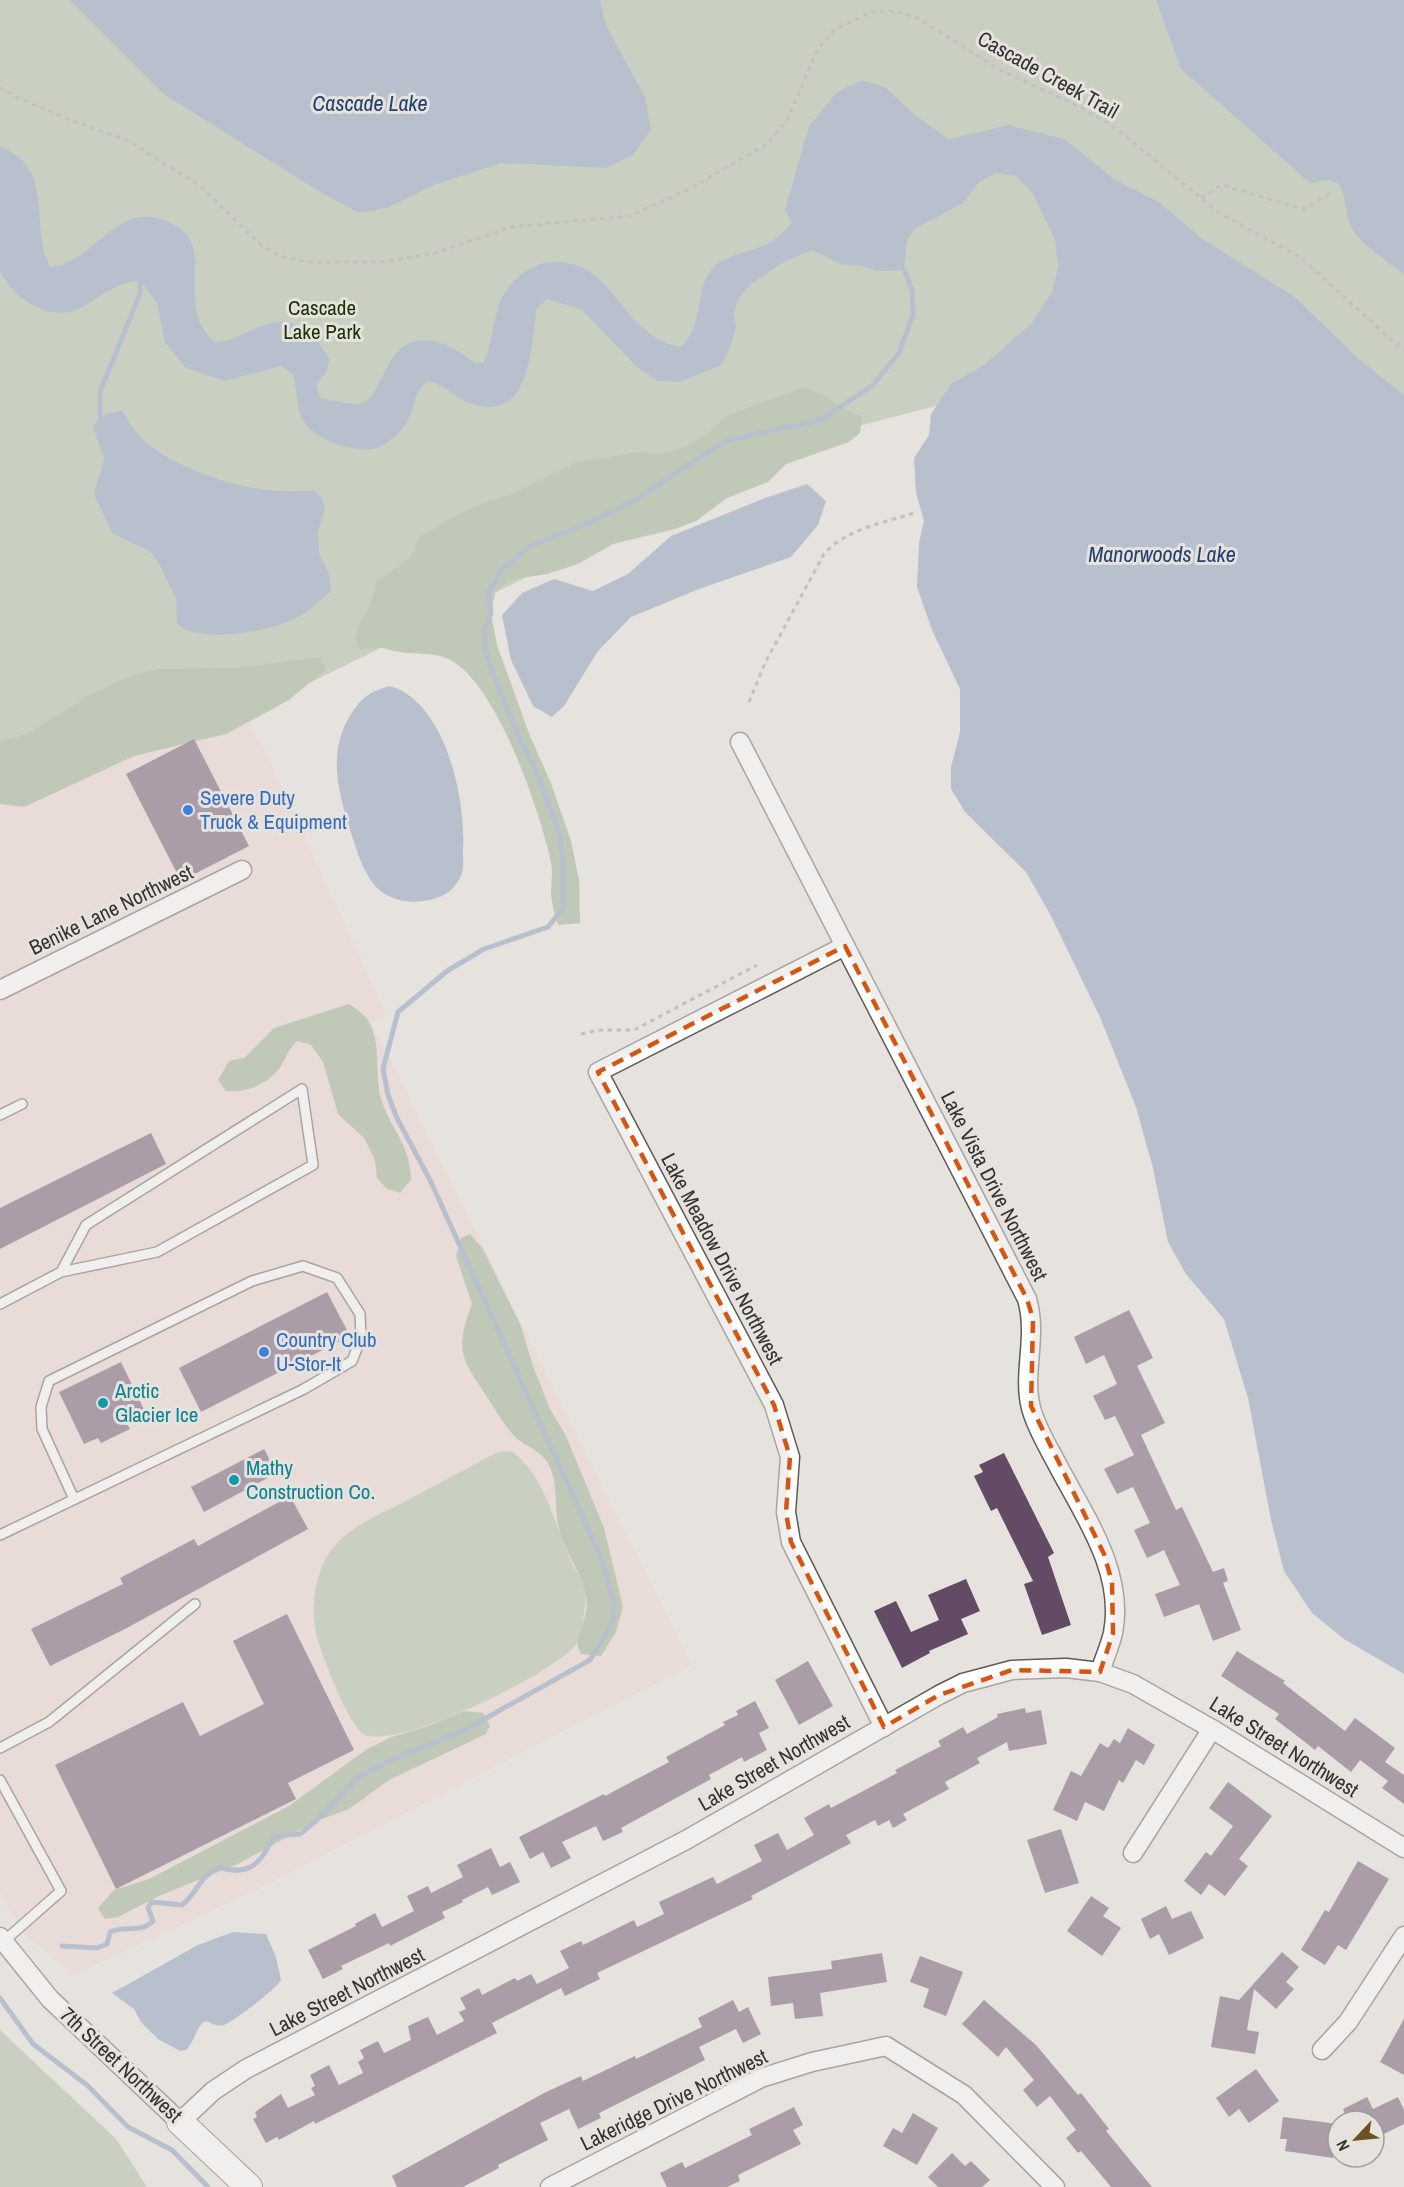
<svg xmlns="http://www.w3.org/2000/svg" width="1404" height="2187" font-family="'Archivo Narrow',sans-serif">
<style>
.industrial{fill:#ecd2d0}
.green{fill:#a8ba9e}
.forest{fill:#93a987}
.water{fill:#8398b8}
.lines{fill:none;stroke-linecap:round;stroke-linejoin:round}
.stream{stroke:#8398b8;stroke-width:5}
.building{fill:#634b66}
.lane-casing{stroke:#5e5b57;stroke-width:12}
.street-casing{stroke:#5e5b57;stroke-width:21}
.secondary-casing{stroke:#5e5b57;stroke-width:28}
.path{stroke:#9b9895;stroke-width:3;stroke-dasharray:4.5 4.5;stroke-linecap:butt}
.lane{stroke:#fff;stroke-width:9}
.street{stroke:#fff;stroke-width:18}
.secondary{stroke:#fff;stroke-width:26}
.marked{fill:none;stroke:#d65510;stroke-width:4.5;stroke-dasharray:12 8;stroke-linejoin:round}
.shop-dot{fill:#3f7fe0;stroke:#e6e2de;stroke-width:2}
.culture-dot{fill:#0f9aa8;stroke:#e6e2de;stroke-width:2}
.labels{text-anchor:middle;stroke-width:6;stroke-linejoin:round;paint-order:stroke}
.street-label{font-size:21px;fill:#343331;stroke:#e6e2de}
.park-label{font-size:21px;fill:#163200;stroke:#e6e2de}
.shop-label{font-size:21px;fill:#366cbe;stroke:#e6e2de;text-anchor:start}
.culture-label{font-size:21px;fill:#0d838f;stroke:#e6e2de;text-anchor:start}
.water-label{font-size:22px;font-style:italic;fill:#24416d;stroke:#e6e2de}
</style>
<rect width="100%" height="100%" fill="#e6e2de"/>
<polygon class="industrial" points="240,706 266,753 386,1014 372,1022 691,1665 266,1885 74,1975 24,1934 0,1893 0,764"/>
<g class="green">
<polygon points="0,0 1404,0 1404,582 1276,317 813,438 276,699 0,752"/>
<path d="M511,1451C544,1474 554,1522 569,1557C573,1568 582,1578 585,1589C588,1599 581,1639 575,1646C551,1674 396,1752 364,1734C349,1727 320,1651 316,1633C310,1602 316,1563 340,1540C357,1524 381,1513 402,1503C434,1486 466,1469 498,1452Z"/>
<polygon points="0,2030 116,2139 147,2187 0,2187"/>
</g>
<g class="forest">
<path d="M805,387C828,395 839,409 862,417L860,433L849,442L786,464L768,482L727,498L696,521L675,529L613,544L578,564L547,574L509,580L495,593L491,613L497,645L530,736L551,783L571,841L579,880L580,923L558,925C555,915 552,905 551,894C551,884 553,873 551,862C540,812 498,687 452,661C435,651 418,655 399,652C381,648 379,645 360,650L355,640L359,624L369,607L377,581L411,557L420,537L446,521L478,505L512,494L575,463L637,452L660,454L687,446L710,432L728,415Z"/>
<polygon points="320,657 326,669 289,700 226,734 134,756 24,807 0,804 0,742 27,734 90,695 132,675 157,669 237,668"/>
<path d="M349,1004C356,1009 365,1014 369,1022C381,1044 375,1071 380,1095C388,1127 411,1143 411,1180L400,1193L387,1189L377,1178L375,1160L364,1138L338,1114L323,1062L311,1045L297,1041C287,1051 286,1059 279,1069C266,1085 245,1093 226,1091L218,1080L229,1061L244,1058L274,1028Z"/>
<path d="M470,1234L483,1249L521,1326L533,1366L550,1409L566,1436L604,1528L623,1607L616,1632L601,1656L581,1654L577,1645C579,1633 586,1617 587,1605C587,1578 565,1555 559,1529C554,1510 558,1487 551,1470C545,1452 530,1449 519,1440C506,1429 498,1414 489,1400C463,1360 453,1352 472,1304L456,1256L461,1238Z"/>
<polygon points="465,1711 483,1713 490,1726 486,1734 389,1780 349,1809 316,1821 238,1864 159,1896 118,1917 105,1919 98,1908 114,1890 149,1879 289,1806 367,1749 392,1737 428,1726"/>
</g>
<g class="water">
<polygon points="70,0 600,0 606,25 645,97 651,130 633,155 607,168 501,163 434,185 387,208 360,213 325,195 165,95"/>
<path d="M1156,0H1404V275C1390,263 1364,246 1354,232C1344,217 1347,199 1339,184L1329,180L1310,183L1181,69Z"/>
<path d="M862,80L885,87L915,115L948,139L1009,125L1065,139L1115,180L1160,203L1201,238L1296,298L1360,360L1404,395V1674L1344,1639L1312,1613L1284,1571L1271,1520L1248,1398L1224,1319L1186,1274L1168,1242L1153,1168L1136,1107L1100,1017L1050,914L1026,872L965,812L951,789V767L960,732V689L932,630L917,587L919,543L924,521L916,493L914,458L929,435L931,414L951,384L984,365L1032,323L1052,292L1058,268L1055,240L1032,192L1015,176L997,173L979,182L963,203L914,229L907,240L904,270L877,271L862,266L843,265L812,250L782,263L751,284L738,299L734,312L736,328L729,350L721,365L680,382L658,381L637,367L581,309L547,299L537,308C530,347 532,428 467,402C451,396 444,383 427,381C411,395 416,413 402,429C395,437 387,444 377,448C355,454 313,440 302,419C296,407 297,387 293,374L281,366L225,381L186,368L165,343L157,303L140,281C100,281 84,327 41,309C21,300 11,290 0,272V147C56,167 29,225 50,267C97,264 117,190 178,227C215,249 174,309 215,342C230,342 236,337 249,331C290,312 308,323 330,360L326,373L316,384L320,398C327,400 356,405 361,404C388,396 382,319 449,346C458,350 467,358 476,363L484,362C494,340 492,316 503,296C510,282 526,268 541,264C601,251 612,307 653,336C663,342 670,347 682,346C705,324 694,284 715,266C729,254 751,252 767,244C776,240 784,230 792,223L785,210L809,126L837,92Z"/>
<path d="M122,410C129,422 136,434 147,443C173,465 225,484 258,489C276,492 296,491 314,491L322,498L325,508L318,532L319,553L329,574L331,591C319,602 309,612 294,619C269,632 199,644 177,624L176,599L157,560L149,551L112,533L94,494L104,459L93,427L100,416Z"/>
<polygon points="807,484 826,501 818,525 791,557 699,589 631,617 598,651 564,706 552,717 533,706 511,660 502,615 522,593 554,579 593,591 628,574 671,536 765,498"/>
<path d="M390,686C446,702 466,800 463,850C463,857 464,866 462,873C456,889 445,897 429,900C412,904 391,901 378,889C364,875 358,854 352,836C339,794 326,754 351,714C361,698 371,691 390,686Z"/>
<path d="M233,1932L266,1934L276,1957L281,1980C275,1990 234,2021 224,2025C217,2027 212,2023 205,2021C196,2027 195,2041 186,2050L180,2051L158,2039L141,2022L134,2009L112,1993L198,1945Z"/>
</g>
<g class="lines">
<g class="stream">
<polyline points="100,416 100,392 140,294 140,276"/>
<path d="M62,1946L97,1948L107,1944L110,1932C125,1925 140,1934 153,1921L148,1908L152,1902L182,1905C198,1892 199,1877 219,1867C250,1877 261,1863 274,1836L300,1834L316,1821L358,1777L400,1756L463,1731L590,1660L613,1622L614,1603L601,1558L431,1182L397,1118L388,1095L383,1069L398,1012L447,971L484,949L548,927L563,908V860L559,832L535,768L520,740L490,666L485,647V629L491,613L488,593L501,571L530,546L591,522L636,499L725,441L820,420L872,386L899,353L913,315L912,289L904,270"/>
<polyline points="0,1998 33,2044 87,2085 128,2127 172,2150 208,2187"/>
</g>
</g>
<g class="building">
<polygon points="194,739 249,846 181,881 126,774"/>
<polygon points="151,1133 166,1164 0,1249 0,1208"/>
<polygon points="327,1292 350,1336 201,1412 179,1368"/>
<polygon points="1129,1310 1153,1358 1137,1366 1165,1423 1141,1435 1176,1510 1182,1507 1213,1572 1224,1568 1228,1581 1223,1583 1241,1630 1213,1641 1199,1604 1164,1617 1155,1594 1180,1585 1164,1550 1147,1558 1134,1530 1150,1523 1133,1487 1117,1494 1104,1469 1134,1455 1115,1416 1105,1420 1093,1396 1117,1384 1104,1355 1086,1364 1074,1337"/>
<polygon points="121,1362 146,1414 127,1424 130,1429 101,1443 98,1438 84,1444 59,1392"/>
<polygon points="264,1449 277,1473 204,1512 191,1487"/>
<polygon points="1004,1453 1054,1553 1048,1557 1071,1625 1042,1635 1024,1584 1033,1581 997,1508 991,1511 974,1476 983,1472 979,1465"/>
<polygon points="290,1496 308,1529 125,1629 50,1666 31,1629 123,1584 120,1578 194,1539 198,1546"/>
<polygon points="966,1579 980,1611 961,1619 968,1634 929,1651 930,1653 902,1668 874,1611 896,1601 911,1632 939,1620 928,1595"/>
<polygon points="287,1614 354,1750 288,1783 296,1799 116,1889 55,1765 183,1702 200,1736 264,1704 233,1641"/>
<polygon points="1237,1651 1285,1681 1283,1683 1345,1731 1355,1718 1395,1748 1385,1762 1404,1775 1404,1804 1382,1788 1388,1781 1360,1760 1351,1772 1318,1746 1315,1750 1275,1719 1279,1714 1221,1676"/>
<polygon points="808,1661 833,1706 799,1725 775,1680"/>
<polygon points="755,1701 769,1728 759,1733 767,1750 744,1762 742,1757 709,1775 711,1779 621,1828 623,1832 603,1841 596,1826 562,1842 571,1858 551,1868 543,1852 530,1859 519,1837 604,1794 605,1796 669,1762 666,1757 725,1725 723,1722 738,1715 736,1711"/>
<polygon points="1025,1708 1026,1713 1041,1710 1047,1744 1009,1751 1007,1742 977,1758 980,1763 945,1782 949,1789 903,1814 907,1820 893,1828 889,1820 878,1826 875,1820 846,1835 851,1843 751,1896 753,1899 597,1973 600,1979 565,1996 561,1988 492,2023 497,2033 315,2124 314,2121 279,2140 277,2137 266,2143 253,2119 257,2117 255,2112 281,2094 288,2108 315,2095 311,2088 315,2086 310,2075 329,2065 339,2085 363,2073 358,2062 364,2058 360,2050 378,2041 384,2053 411,2040 408,2026 428,2017 437,2035 464,2021 459,2012 466,2009 460,1998 479,1988 482,1995 515,1978 517,1981 531,1974 537,1984 569,1968 560,1951 581,1941 583,1945 634,1920 637,1927 664,1914 659,1902 713,1877 717,1884 762,1861 754,1845 778,1833 787,1850 814,1835 804,1818 829,1804 831,1808 897,1773 895,1770 941,1746 938,1741 963,1727 967,1734 998,1717 997,1714"/>
<polygon points="1128,1728 1155,1745 1144,1765 1136,1760 1123,1783 1119,1780 1104,1811 1085,1802 1077,1821 1053,1810 1071,1771 1081,1776 1100,1743 1108,1748 1114,1739 1120,1743"/>
<polygon points="1228,1782 1272,1816 1239,1859 1248,1866 1225,1896 1209,1884 1201,1895 1184,1881 1206,1852 1211,1856 1233,1826 1209,1808"/>
<polygon points="1061,1829 1079,1883 1045,1893 1027,1840"/>
<polygon points="491,1848 500,1867 510,1862 520,1882 492,1895 488,1887 462,1900 463,1902 442,1912 445,1918 390,1946 389,1943 341,1966 343,1969 323,1979 308,1950 356,1926 355,1924 375,1913 382,1927 414,1911 407,1896 428,1886 431,1893 463,1877 457,1865"/>
<polygon points="1358,1861 1389,1879 1346,1950 1338,1945 1325,1965 1301,1950 1325,1910 1329,1912"/>
<polygon points="1091,1896 1109,1908 1103,1916 1121,1928 1102,1956 1067,1931"/>
<polygon points="1166,1906 1172,1919 1191,1911 1204,1938 1169,1955 1159,1934 1150,1939 1141,1919"/>
<polygon points="1282,1952 1299,1967 1286,1982 1294,1989 1276,2009 1254,1989 1247,2030 1259,2032 1255,2054 1211,2047 1220,1996 1239,2000"/>
<polygon points="882,1953 887,1982 820,1993 823,2016 795,2019 793,2003 771,2006 768,1977 832,1969 831,1961"/>
<polygon points="920,1956 963,1972 946,2016 923,2007 929,1989 910,1982"/>
<polygon points="733,2000 739,2012 748,2007 761,2034 743,2043 736,2029 699,2047 705,2060 599,2113 601,2118 578,2129 569,2109 540,2123 548,2140 498,2165 499,2168 463,2187 397,2187 392,2176 544,2093 581,2076 583,2081 635,2056 636,2059 702,2027 698,2018"/>
<polygon points="984,2000 1036,2045 1078,2095 1081,2093 1109,2129 1106,2131 1152,2187 1111,2187 1081,2151 1078,2153 1066,2138 1076,2130 1050,2096 1037,2107 1023,2090 1034,2080 1006,2047 998,2057 962,2024"/>
<polygon points="1404,2019 1404,2075 1380,2062"/>
<polygon points="1256,2069 1279,2101 1249,2123 1239,2109 1229,2117 1216,2098"/>
<polygon points="1367,2097 1373,2109 1398,2097 1404,2110 1404,2124 1374,2139 1374,2121 1348,2121 1343,2109"/>
<polygon points="794,2107 803,2125 793,2130 801,2144 738,2175 740,2181 727,2187 667,2187 660,2173 682,2162 685,2168 752,2135 749,2129"/>
<polygon points="913,2113 938,2128 917,2165 883,2146 893,2128 902,2133"/>
<polygon points="1283,2117 1338,2124 1333,2158 1285,2151 1287,2139 1280,2139"/>
<polygon points="952,2153 965,2166 971,2161 990,2180 982,2187 938,2187 928,2177"/>
</g>
<g class="lines">
<g class="lane-casing">
<g id="lane">
<polyline points="0,1115 22,1104"/>
<polyline points="0,1304 61,1272 157,1252 313,1165 302,1089 86,1225 61,1272"/>
<polyline points="0,1535 304,1389 352,1361 361,1338 360,1314 337,1278 303,1266 252,1281 49,1381 41,1407 42,1429 74,1499"/>
<polyline points="0,1748 49,1722 195,1604"/>
<polyline points="0,1780 61,1891 3,1942"/>
</g>
</g>
<g class="street-casing">
<g id="street">
<path d="M740,742L1027,1299C1038,1337 1022,1373 1031,1408C1036,1427 1047,1445 1056,1462C1083,1514 1125,1571 1113,1633C1110,1646 1104,1659 1100,1672"/>
<polyline points="845,946 598,1072 774,1405 790,1457 786,1512 791,1542 884,1727"/>
<polyline points="0,990 242,870"/>
<polyline points="1133,1853 1212,1729"/>
<polyline points="0,1937 50,1999 180,2122 213,2091 246,2069 686,1840 939,1695 963,1683 1012,1670 1066,1668 1100,1672 1133,1684 1212,1729 1404,1848"/>
<polyline points="1322,2050 1348,2022 1404,1936"/>
<polyline points="550,2187 761,2078 812,2062 886,2046 964,2095 1055,2187"/>
</g>
</g>
<g class="secondary-casing">
<polyline id="secondary" points="180,2122 249,2187"/>
</g>
<g class="path">
<polyline points="0,87 14,96 70,120 129,141 200,186 261,245 280,256 306,262 380,262 435,253 511,227 630,216 693,187 767,144 787,120 817,51 834,30 872,12 895,11 918,18 1000,70 1080,107 1117,129 1219,213 1300,257 1404,351"/>
<polyline points="1201,198 1222,185 1302,209 1333,192"/>
<path d="M749,702L765,663L824,554C846,529 883,523 914,513"/>
<polyline points="581,1034 599,1030 634,1030 757,965"/>
</g>
<use href="#lane" class="lane"/>
<use href="#street" class="street"/>
<use href="#secondary" class="secondary"/>
</g>
<path d="M0 0H1404V2187H0ZM845,946L1027,1299L1033,1319L1031,1406L1104,1554L1112,1582L1113,1633L1100,1672L1012,1670L939,1695L884,1727L791,1542L786,1512L790,1457L774,1405L598,1072Z" fill="#e6e2de" fill-opacity=".55" fill-rule="evenodd"/>
<path class="marked" d="M845,946L1027,1299L1033,1319L1031,1406L1104,1554L1112,1582L1113,1633L1100,1672L1012,1670L939,1695L884,1727L791,1542L786,1512L790,1457L774,1405L598,1072Z"/>
<g class="shop-dot">
<circle cx="188" cy="810" r="6"/>
<circle cx="264" cy="1352" r="6"/>
</g>
<g class="culture-dot">
<circle cx="103" cy="1403" r="6"/>
<circle cx="234" cy="1480" r="6"/>
</g>
<g class="labels">
<g class="street-label">
<text transform="translate(1048 75) rotate(29)" y="7">Cascade Creek Trail</text>
<text transform="translate(111 910) rotate(-26)" y="7">Benike Lane Northwest</text>
<text transform="translate(994 1186) rotate(63)" y="7">Lake Vista Drive Northwest</text>
<text transform="translate(722 1259) rotate(62)" y="7">Lake Meadow Drive Northwest</text>
<text transform="translate(1284 1747) rotate(32)" y="7">Lake Street Northwest</text>
<text transform="translate(774 1763) rotate(-30)" y="7">Lake Street Northwest</text>
<text transform="translate(347 1992) rotate(-27)" y="7">Lake Street Northwest</text>
<text transform="translate(121 2065) rotate(43)" y="7">7th Street Northwest</text>
<text transform="translate(674 2100) rotate(-26)" y="7">Lakeridge Drive Northwest</text>
</g>
<g class="park-label">
<text x="322" y="315">Cascade<tspan x="322" dy="24">Lake Park</tspan></text>
</g>
<g class="shop-label">
<text x="200" y="805">Severe Duty<tspan x="200" dy="24">Truck &amp; Equipment</tspan></text>
<text x="276" y="1347">Country Club<tspan x="276" dy="24">U-Stor-It</tspan></text>
</g>
<g class="culture-label">
<text x="115" y="1398">Arctic<tspan x="115" dy="24">Glacier Ice</tspan></text>
<text x="246" y="1475">Mathy<tspan x="246" dy="24">Construction Co.</tspan></text>
</g>
<g class="water-label">
<text x="370" y="111">Cascade Lake</text>
<text x="1162" y="562">Manorwoods Lake</text>
</g>
</g>
<g transform="translate(1356 2139) rotate(244)"><circle r="28" fill="#e6e2de" stroke="#9f9c99" stroke-width="1.5"/>
<path d="M0-4.5L10 22L0 15L-10 22Z" fill="#6d5124"/>
<text y="-9" font-size="16" font-weight="bold" text-anchor="middle" fill="#343331">N</text>
</g>
</svg>
